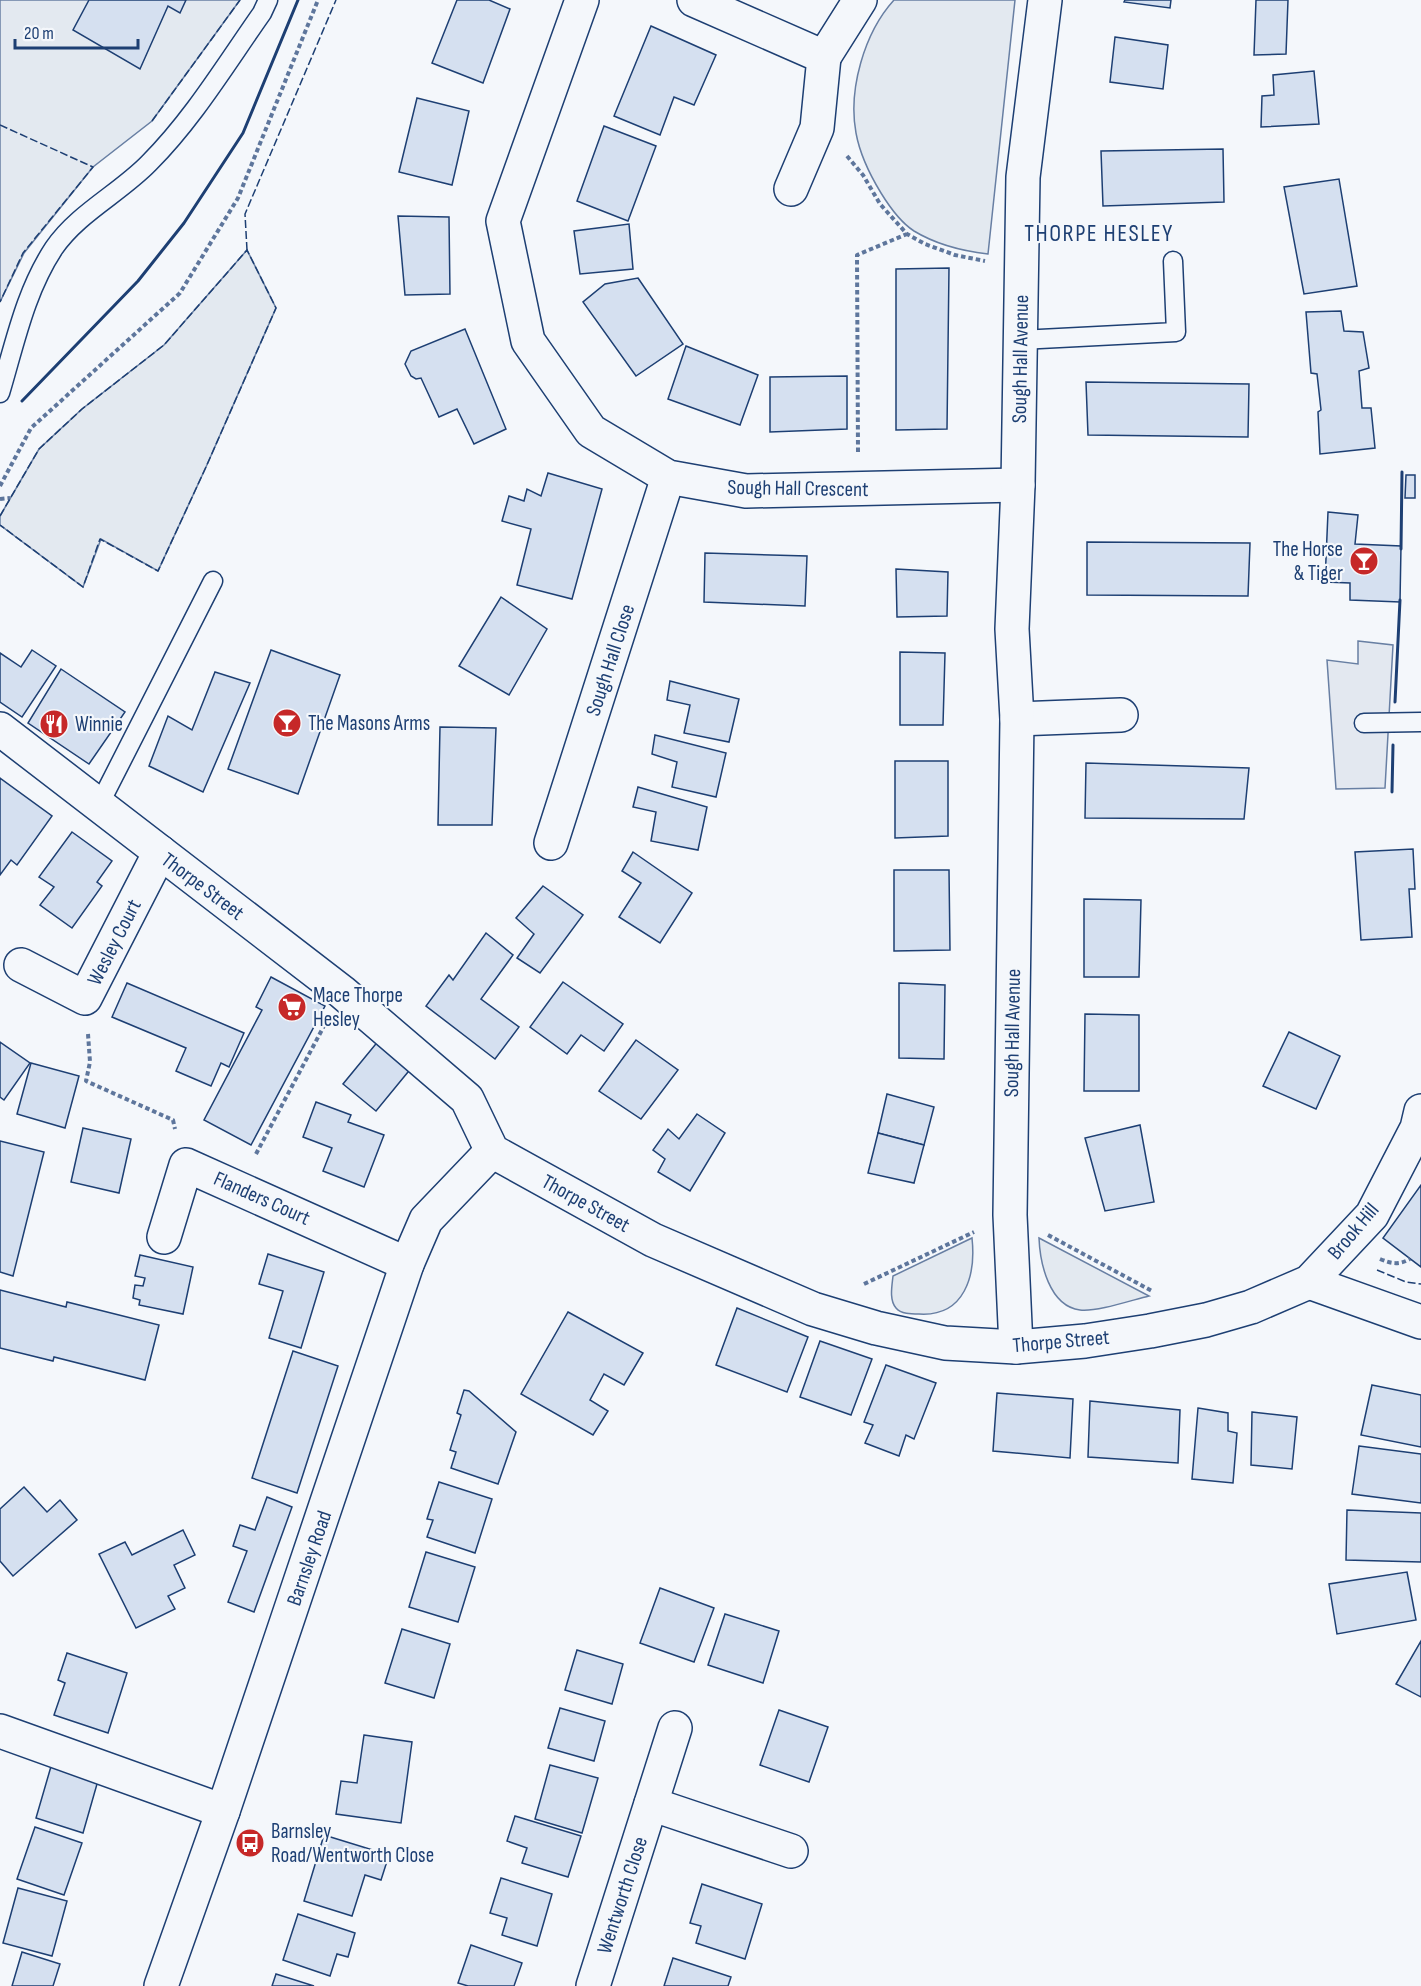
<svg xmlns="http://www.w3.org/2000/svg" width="1421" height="1986" font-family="'Sofia Sans Condensed',sans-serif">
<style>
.green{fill:#e3e9f0;stroke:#687fa3;stroke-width:1.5}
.parking{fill:#e3e8f0;stroke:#687fa3;stroke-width:1.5}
.building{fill:#d5e0f0;stroke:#1d3f73;stroke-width:1.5}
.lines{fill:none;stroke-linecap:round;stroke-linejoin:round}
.lane-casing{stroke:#1d3f73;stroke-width:21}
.street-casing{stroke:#1d3f73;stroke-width:36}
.secondary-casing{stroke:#1d3f73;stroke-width:36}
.path{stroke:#5e769c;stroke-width:4;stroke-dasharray:4.5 3;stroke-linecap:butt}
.lane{stroke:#f4f7fb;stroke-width:18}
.street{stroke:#f4f7fb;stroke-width:33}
.secondary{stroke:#f4f7fb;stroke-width:33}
.fence{stroke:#1d3f73;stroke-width:1.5;stroke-dasharray:8 3;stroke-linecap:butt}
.wall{stroke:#1d3f73;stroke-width:3}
.labels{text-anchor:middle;stroke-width:4.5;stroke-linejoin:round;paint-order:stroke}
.street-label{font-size:21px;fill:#1d3f73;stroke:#f4f7fb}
.poi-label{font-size:21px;fill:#1d3f73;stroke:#f4f7fb;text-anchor:start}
.quarter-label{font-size:24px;letter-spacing:1.5px;fill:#1d3f73;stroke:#f4f7fb}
</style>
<rect width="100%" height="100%" fill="#f4f7fb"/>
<g class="green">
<polygon points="0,0 240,0 152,121 93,167 24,253 0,302"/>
<path d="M894,0H1015L988,254C962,251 937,245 914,231C900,222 889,206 881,193C870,175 860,155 856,133C848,90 864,33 894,0Z"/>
<polygon points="247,250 276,308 206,467 158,571 101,539 83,587 0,525 0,516 39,449 82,409 164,345"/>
<path d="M972,1238C976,1275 965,1317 919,1314C911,1314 901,1314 896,1308C889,1300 892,1286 893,1276Z"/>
<path d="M1039,1238L1149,1296C1132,1300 1097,1312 1080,1310C1049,1306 1040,1263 1039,1238Z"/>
</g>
<polygon class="parking" points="1358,641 1393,645 1385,788 1336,789 1327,660 1358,664"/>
<g class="building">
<polygon points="89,0 186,0 180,13 168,6 140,69 73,30"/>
<polygon points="457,0 489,0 510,9 483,83 432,63"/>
<polygon points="1125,0 1171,0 1170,8 1124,2"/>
<polygon points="1256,0 1288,0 1286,54 1254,55"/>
<polygon points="651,26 716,55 694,105 674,97 660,135 614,116"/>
<polygon points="1115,37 1168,45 1163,89 1110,82"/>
<polygon points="1314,71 1319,124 1261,127 1262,96 1274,95 1273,75"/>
<polygon points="417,98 469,111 452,185 399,172"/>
<polygon points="604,126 656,146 628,221 577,201"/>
<polygon points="1223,149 1224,202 1103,206 1101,151"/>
<polygon points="1339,179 1357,286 1304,294 1284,187"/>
<polygon points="398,216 449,217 450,294 405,295"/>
<polygon points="629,224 633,269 580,274 574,231"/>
<polygon points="949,268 947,429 896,430 896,269"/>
<polygon points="638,278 683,344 636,376 583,302 605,284"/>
<polygon points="1341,311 1344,331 1363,332 1369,368 1359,371 1362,408 1371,408 1375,448 1320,454 1318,412 1321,410 1317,374 1311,373 1306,312"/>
<polygon points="465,329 506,429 474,444 457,409 439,417 421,378 416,379 411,376 405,364 411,351"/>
<polygon points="686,346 758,375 740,425 668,399"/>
<polygon points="847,376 847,429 770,432 770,377"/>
<polygon points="1086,382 1249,384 1248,437 1088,435"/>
<polygon points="548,473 602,489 572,599 517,585 531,529 502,521 509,496 524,501 527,489 541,496"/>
<polygon points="1406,475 1415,475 1415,498 1405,498"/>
<polygon points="1328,512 1358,515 1355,544 1401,546 1400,602 1350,600 1350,583 1325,582"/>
<polygon points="1087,542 1250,543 1248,596 1087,595"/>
<polygon points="705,553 807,556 805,606 704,602"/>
<polygon points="896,569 948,572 947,616 897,617"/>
<polygon points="501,597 547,629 509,695 459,666"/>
<polygon points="32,650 56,666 22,717 0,702 0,653 21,667"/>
<polygon points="271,650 340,675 298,794 228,769"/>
<polygon points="900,652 945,653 943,725 900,725"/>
<polygon points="61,669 125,712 89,764 28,723"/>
<polygon points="215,672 250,683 203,792 149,766 168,716 192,730"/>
<polygon points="670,681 739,699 729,742 684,733 690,705 667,700"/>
<polygon points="440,727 496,728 492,825 438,825"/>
<polygon points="655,735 726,753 716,797 672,787 677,762 652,754"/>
<polygon points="895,761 948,761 948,836 895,838"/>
<polygon points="1086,763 1249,768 1244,819 1085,818"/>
<polygon points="0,778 52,816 17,865 11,860 0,875"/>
<polygon points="638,787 707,807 698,850 651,841 656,812 633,807"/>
<polygon points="72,832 112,861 97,882 102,886 72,928 40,905 54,887 39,877"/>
<polygon points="1413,849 1415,889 1409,889 1412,937 1361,940 1355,852"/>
<polygon points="633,852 692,893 660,943 619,917 641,883 622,871"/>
<polygon points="894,870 949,870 950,950 894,951"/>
<polygon points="543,886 583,915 540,973 517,958 534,934 516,918"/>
<polygon points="1084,899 1141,900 1139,977 1084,977"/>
<polygon points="486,933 513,955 481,999 519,1027 495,1059 426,1006 449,975 453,980"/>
<polygon points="271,977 325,1006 251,1145 204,1120 262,1010 256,1007"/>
<polygon points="563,982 623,1024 604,1051 581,1035 567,1054 530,1027"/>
<polygon points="127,983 244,1033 229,1067 221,1063 211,1086 176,1071 186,1048 112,1017"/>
<polygon points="899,983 945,985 944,1059 899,1058"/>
<polygon points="1085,1014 1139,1015 1139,1091 1084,1091"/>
<polygon points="1289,1032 1340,1056 1316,1109 1263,1086"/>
<polygon points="384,1034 417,1061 376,1111 343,1084"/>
<polygon points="636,1040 678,1070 641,1119 599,1091"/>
<polygon points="0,1042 30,1063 4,1100 0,1097"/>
<polygon points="31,1063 79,1076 65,1128 17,1114"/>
<polygon points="887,1094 934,1107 924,1145 878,1133"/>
<polygon points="316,1102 351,1115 348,1122 384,1135 364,1187 323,1171 332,1148 303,1137"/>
<polygon points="697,1114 725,1133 690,1191 658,1172 665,1159 653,1150 668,1129 679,1139"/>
<polygon points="1140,1125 1154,1202 1105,1211 1085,1138"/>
<polygon points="83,1128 131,1139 119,1193 71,1182"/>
<polygon points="878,1133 924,1145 914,1183 868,1173"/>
<polygon points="0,1141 44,1152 13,1276 0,1272"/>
<polygon points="1421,1185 1421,1267 1383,1238"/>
<polygon points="268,1254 324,1272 301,1348 269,1338 283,1291 259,1284"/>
<polygon points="140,1255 193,1267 183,1314 139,1305 140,1300 133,1298 135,1285 143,1286 145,1278 135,1276"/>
<polygon points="0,1290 66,1307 67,1302 159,1325 145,1380 54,1357 53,1361 0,1348"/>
<polygon points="737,1308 808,1337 787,1392 716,1365"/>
<polygon points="568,1312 643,1353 624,1385 604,1374 590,1400 608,1411 593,1435 521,1394"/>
<polygon points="820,1341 872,1359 851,1415 800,1397"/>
<polygon points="293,1351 338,1366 297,1493 252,1478"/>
<polygon points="886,1365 936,1383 914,1439 906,1435 899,1456 865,1443 873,1425 864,1422"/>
<polygon points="1372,1385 1421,1395 1421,1447 1361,1435"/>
<polygon points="464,1390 469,1391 516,1432 498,1484 451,1468 456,1452 450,1450 461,1415 457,1413"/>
<polygon points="997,1393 1073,1399 1070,1458 993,1451"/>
<polygon points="1090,1401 1180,1410 1178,1463 1088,1457"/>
<polygon points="1198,1408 1228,1413 1228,1431 1237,1433 1233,1483 1192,1479"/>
<polygon points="1252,1412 1297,1417 1292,1469 1251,1465"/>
<polygon points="1359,1446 1421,1454 1421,1503 1352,1494"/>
<polygon points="439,1482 492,1499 475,1553 427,1537 433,1520 427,1519"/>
<polygon points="24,1487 47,1512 60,1500 77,1520 13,1576 0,1561 0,1509"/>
<polygon points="267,1497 292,1507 254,1612 228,1602 247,1551 233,1546 240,1525 255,1530"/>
<polygon points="1347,1510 1421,1513 1421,1562 1346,1560"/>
<polygon points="183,1530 195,1555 174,1565 185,1588 168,1596 175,1609 136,1628 99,1554 125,1542 132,1555"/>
<polygon points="426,1552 475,1567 458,1622 409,1607"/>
<polygon points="1407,1572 1416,1620 1337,1634 1329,1584"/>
<polygon points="660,1588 714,1608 694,1662 640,1643"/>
<polygon points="725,1614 779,1631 763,1683 708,1665"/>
<polygon points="402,1629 450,1644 434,1698 385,1683"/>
<polygon points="1421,1641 1421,1697 1396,1684"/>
<polygon points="577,1650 623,1664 612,1704 565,1690"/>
<polygon points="67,1653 127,1673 108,1733 54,1715 65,1683 58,1680"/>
<polygon points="560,1708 605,1721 594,1761 548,1748"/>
<polygon points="779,1710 828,1727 809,1782 760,1765"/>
<polygon points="364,1735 412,1742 401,1823 336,1814 341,1781 357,1783"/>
<polygon points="52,1763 99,1777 83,1833 36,1818"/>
<polygon points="550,1765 598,1778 582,1833 535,1819"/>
<polygon points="515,1816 581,1836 568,1877 522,1863 527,1848 507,1841"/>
<polygon points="35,1827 82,1843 64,1895 17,1879"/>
<polygon points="324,1835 389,1855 381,1880 365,1875 352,1916 304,1901"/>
<polygon points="501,1878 552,1894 537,1946 502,1935 507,1918 490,1913"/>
<polygon points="702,1884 762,1904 745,1959 696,1943 701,1926 690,1923"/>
<polygon points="18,1888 67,1901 52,1956 3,1943"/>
<polygon points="298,1914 355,1933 348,1957 337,1954 330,1976 283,1960"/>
<polygon points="471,1945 522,1963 514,1986 468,1986 458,1983"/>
<polygon points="22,1952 60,1964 53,1986 12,1986"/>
<polygon points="673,1958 731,1977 728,1986 664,1986"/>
<polygon points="276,1974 314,1986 272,1986"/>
</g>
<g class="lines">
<g class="lane-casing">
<g id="lane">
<polyline points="1020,340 1176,332 1173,261"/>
<path d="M0,393C15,343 25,292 54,248C78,213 120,193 149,163C193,119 226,64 262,13L268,0"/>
<polyline points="1364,723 1421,722"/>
<polyline points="99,805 213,581"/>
</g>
</g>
<g class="street-casing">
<g id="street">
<polyline points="582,0 503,221 528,341 591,431 668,477 746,491 1018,485"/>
<polyline points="694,0 824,57 817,128 791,189"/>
<polyline points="824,57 860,0"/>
<polyline points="1017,719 1121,715"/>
<polyline points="551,843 668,477"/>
<polyline points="21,965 85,998 160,852"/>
<polyline points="164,1237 186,1165 407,1264"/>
<polyline points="1016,1347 1010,1215 1017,719 1012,629 1018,485 1023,177 1045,0"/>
<polyline points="0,1731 223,1811"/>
<polyline points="651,1804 791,1851"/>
<polyline points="593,1986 675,1728"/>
</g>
</g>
<g class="secondary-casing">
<g id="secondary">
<polyline points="0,729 342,992 467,1099 492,1151 653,1240 813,1309 876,1328 945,1343 1016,1347 1085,1341 1150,1331 1206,1320 1251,1307 1309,1282 1372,1215 1417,1128 1421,1111"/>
<polyline points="1309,1282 1421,1322"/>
<polyline points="161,1986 223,1811 407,1264 426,1220 492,1151"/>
</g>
</g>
<g class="path">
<polyline points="847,156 863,175 880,204 907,234 925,244 955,255 985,261"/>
<polyline points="858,452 857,255 907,234"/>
<polyline points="0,486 31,428 180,293 238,198 318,0"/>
<polyline points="0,499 10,498"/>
<polyline points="88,1034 90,1062 86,1081 173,1120 175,1129"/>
<polyline points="256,1154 324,1026"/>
<polyline points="1048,1235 1152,1291"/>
<path d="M1380,1259C1392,1264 1399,1265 1410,1259"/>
<polyline points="864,1284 974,1232"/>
</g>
<use href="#lane" class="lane"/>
<use href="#street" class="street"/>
<use href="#secondary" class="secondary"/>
<g class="fence">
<polyline points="152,121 240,0"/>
<polyline points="0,125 93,167 23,253 0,302"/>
<polyline points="247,250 245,214 336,0"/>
<polyline points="0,516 39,449 82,409 164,345 247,250 276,308 206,467 158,571 100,539 83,587 0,525"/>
<polyline points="1377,1270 1406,1282 1421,1284"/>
</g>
<g class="wall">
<polyline points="22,401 138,281 184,223 243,133 298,0"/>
<polyline points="1401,549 1402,472"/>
<polyline points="1395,702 1400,600"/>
<polyline points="1392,792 1393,745"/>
</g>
</g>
<defs>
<g id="bar-disc" transform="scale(1.5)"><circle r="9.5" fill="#c62828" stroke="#f4f7fb"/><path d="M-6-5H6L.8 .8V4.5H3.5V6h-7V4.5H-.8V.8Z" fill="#fff"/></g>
<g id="restaurant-disc" transform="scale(1.5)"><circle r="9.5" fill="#c62828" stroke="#f4f7fb"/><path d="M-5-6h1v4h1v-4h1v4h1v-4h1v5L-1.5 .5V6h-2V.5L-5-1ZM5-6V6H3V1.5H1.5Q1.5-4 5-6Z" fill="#fff"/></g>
<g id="supermarket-disc" transform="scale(1.5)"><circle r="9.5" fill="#c62828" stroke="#f4f7fb"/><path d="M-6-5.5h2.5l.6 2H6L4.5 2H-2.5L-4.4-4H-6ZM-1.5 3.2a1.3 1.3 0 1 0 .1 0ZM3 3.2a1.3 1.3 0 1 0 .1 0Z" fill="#fff"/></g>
<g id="bus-disc" transform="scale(1.5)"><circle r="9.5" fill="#c62828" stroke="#f4f7fb"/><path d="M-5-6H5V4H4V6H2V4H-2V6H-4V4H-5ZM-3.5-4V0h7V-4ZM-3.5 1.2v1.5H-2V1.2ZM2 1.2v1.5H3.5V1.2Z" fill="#fff"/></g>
</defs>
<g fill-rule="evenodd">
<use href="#bar-disc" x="1364" y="561"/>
<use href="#bar-disc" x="287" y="723"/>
<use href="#restaurant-disc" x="54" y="724"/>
<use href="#supermarket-disc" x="292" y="1007"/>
<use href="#bus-disc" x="250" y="1843"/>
</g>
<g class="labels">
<g class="street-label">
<text transform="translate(1020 359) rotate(-89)" y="7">Sough Hall Avenue</text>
<text transform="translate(798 488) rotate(1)" y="7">Sough Hall Crescent</text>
<text transform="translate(610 660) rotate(-72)" y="7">Sough Hall Close</text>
<text transform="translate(203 886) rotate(37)" y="7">Thorpe Street</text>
<text transform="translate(114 942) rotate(-63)" y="7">Wesley Court</text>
<text transform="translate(1012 1033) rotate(-89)" y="7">Sough Hall Avenue</text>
<text transform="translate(262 1198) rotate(24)" y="7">Flanders Court</text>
<text transform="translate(586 1203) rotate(29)" y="7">Thorpe Street</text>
<text transform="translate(1353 1231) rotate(-50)" y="7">Brook Hill</text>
<text transform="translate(1061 1341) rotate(-5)" y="7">Thorpe Street</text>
<text transform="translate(309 1558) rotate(-71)" y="7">Barnsley Road</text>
<text transform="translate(622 1895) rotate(-72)" y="7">Wentworth Close</text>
</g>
<g class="poi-label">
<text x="1343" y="556" text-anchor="end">The Horse<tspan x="1343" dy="24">&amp; Tiger</tspan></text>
<text x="308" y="730">The Masons Arms</text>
<text x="75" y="731">Winnie</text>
<text x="313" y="1002">Mace Thorpe<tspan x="313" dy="24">Hesley</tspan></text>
<text x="271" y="1838">Barnsley<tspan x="271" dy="24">Road/Wentworth Close</tspan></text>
</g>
<g class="quarter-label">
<text x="1099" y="241">THORPE HESLEY</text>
</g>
</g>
<path d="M15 39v9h123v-9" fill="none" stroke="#1d3f73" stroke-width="3"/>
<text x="24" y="39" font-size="18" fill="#1d3f73" stroke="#f4f7fb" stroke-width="4.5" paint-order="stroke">20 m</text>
</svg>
